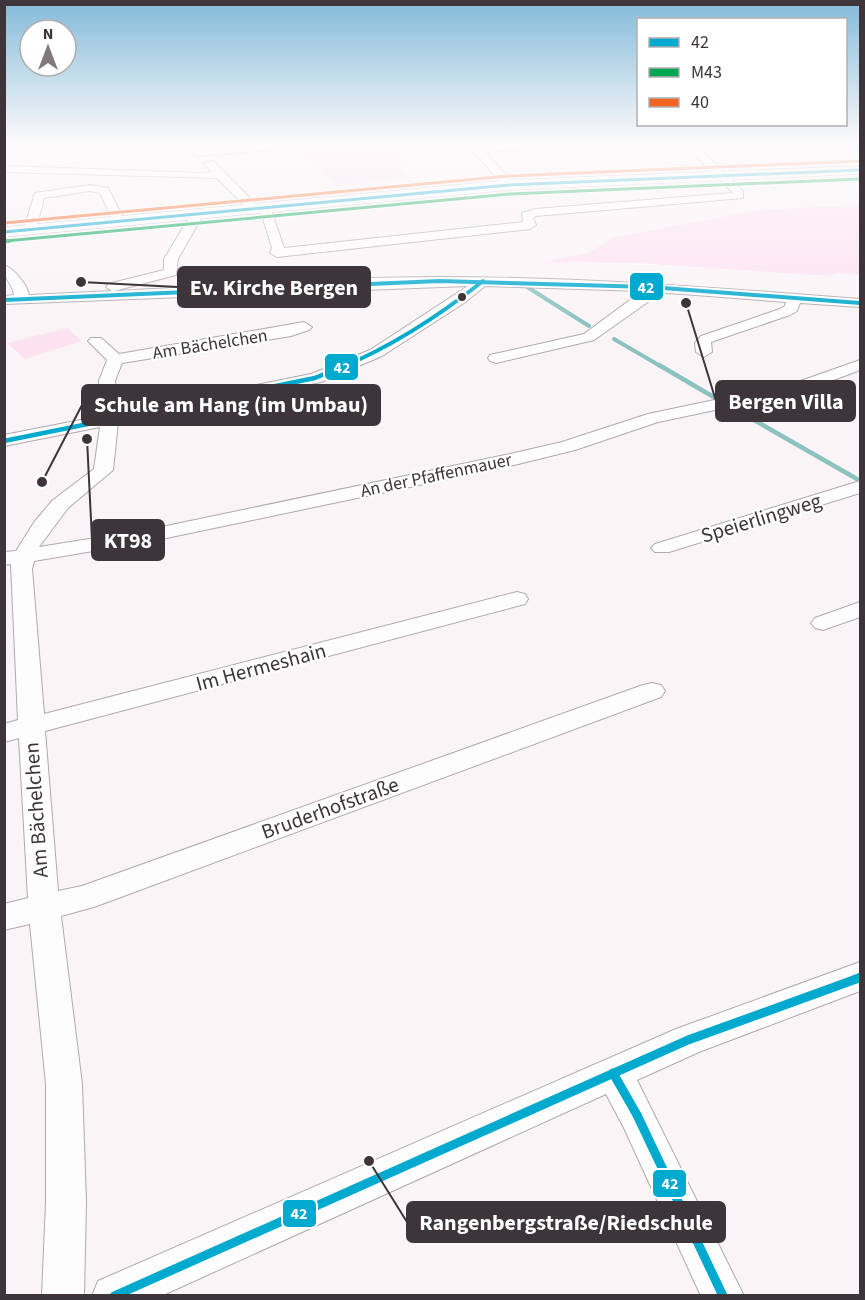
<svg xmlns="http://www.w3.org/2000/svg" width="865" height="1300" font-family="'Source Sans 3',sans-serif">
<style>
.green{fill:#fce1f0}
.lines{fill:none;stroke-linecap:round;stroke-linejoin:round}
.stream-far1{stroke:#8cc2c0;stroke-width:4}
.stream{stroke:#8cc2c0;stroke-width:4.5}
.street-casing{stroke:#b0a9ad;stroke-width:2}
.secondary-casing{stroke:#b0a9ad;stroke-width:1}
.street{fill:#fefdfe;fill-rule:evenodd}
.secondary{fill:#fefdfe;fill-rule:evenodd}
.bus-1-far4-casing{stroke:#fff;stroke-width:5}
.bus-1-far3-casing{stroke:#fff;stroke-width:7}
.bus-1-far2-casing{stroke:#fff;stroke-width:8}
.bus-1-far1-casing{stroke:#fff;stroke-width:12}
.bus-1-casing{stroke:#fff;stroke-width:14}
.bus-2-far1-casing{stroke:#fff;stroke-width:5}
.bus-2-casing{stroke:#fff;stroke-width:7}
.bus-3-casing{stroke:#fff;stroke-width:5}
.bus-1-far4{stroke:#00a9ce;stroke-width:3}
.bus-1-far3{stroke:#00a9ce;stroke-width:4}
.bus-1-far2{stroke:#00a9ce;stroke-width:4.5}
.bus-1-far1{stroke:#00a9ce;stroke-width:8}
.bus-1{stroke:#00a9ce;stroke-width:9}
.bus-2-far1{stroke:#00a651;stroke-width:3}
.bus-2{stroke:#00a651;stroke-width:4}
.bus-3{stroke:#f26522;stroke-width:3}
.bus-dot{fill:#3e353a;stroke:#fff;stroke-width:2}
.labels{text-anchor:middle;stroke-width:4.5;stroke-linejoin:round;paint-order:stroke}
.far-street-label{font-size:18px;fill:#3e353a;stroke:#fff}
.street-label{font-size:21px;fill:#3e353a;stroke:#fff}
.leader{fill:none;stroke:#3e353a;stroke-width:2}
.callout-dot{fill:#3e353a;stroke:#fff;stroke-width:2}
.callout{fill:#3e353a;stroke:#3e353a;stroke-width:2}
.callout-label{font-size:22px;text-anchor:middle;font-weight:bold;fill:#fff}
.line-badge{stroke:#fff;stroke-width:2}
.badge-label{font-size:16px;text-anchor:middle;font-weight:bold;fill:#fff}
</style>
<rect width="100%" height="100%" fill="#faf4f7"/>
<g class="green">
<polygon points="335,143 394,143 410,162 397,164 408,178 337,186 295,146"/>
<polygon points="860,205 860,275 837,273 830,276 638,263 541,262 589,253 612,238 758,210"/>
<polygon points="67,328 82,341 25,359 7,343"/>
</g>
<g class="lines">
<g class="stream-far1">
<polyline points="524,285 589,326"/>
<polyline points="614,339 662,367"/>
</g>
<g class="stream">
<polyline points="659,365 717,399"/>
<polyline points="733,408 857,479"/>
</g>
<g class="street-casing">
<g id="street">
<polygon points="4,143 57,143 52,146 4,149"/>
<polygon points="281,143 323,143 318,146 197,156 192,153 197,150"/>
<polygon points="466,143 477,143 479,146 529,143 534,146 529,149 485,152 515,185 509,188 505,187"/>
<polygon points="556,143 578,143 573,146"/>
<polygon points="683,143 694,143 743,191 743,198 536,216 533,218 536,225 530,229 277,257 270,253 272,248 260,209 250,211 217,178 4,172 4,166 201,173 212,172 204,163 213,161 259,207 269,204 284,248 523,222 522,213 535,209 733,193"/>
<polygon points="90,185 108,188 124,220 122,223 114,223 100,193 90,191 44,198 36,229 30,233 26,232 24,229 35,193"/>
<path d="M198,209L204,213L178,259L176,275L114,291C222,286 332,277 440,277C580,277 721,288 860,299V307L800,303L797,311L790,315L711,342L712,352L704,357L696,352L695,343L701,336L780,309L785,306L786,302L656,292L652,299L594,340L496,363L490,361L488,358L490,355L584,334L642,291L485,286L464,303L382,356L321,382L118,423L113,470L68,508L39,547L152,529L510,454L562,442L648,414L795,383L860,360V370L805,391L658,422L575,450L510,466L152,541L34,561L32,569L44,714L517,592L525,594L528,599L525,604L45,731L58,891L82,886L643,685L652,683L661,685L665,691L661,697L94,907L61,916L82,1084L86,1202L84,1296H42L46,1202V1084L30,924L4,930V904L28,898L19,738L4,742V724L18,720L11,564L4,565V552L16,551L35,521L53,500L94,469L100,427L4,446V435L101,416L99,381L107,360L88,341L91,338H101L119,354L304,322L312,327L309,330L291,336L122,363L115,381L118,413L311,374L370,350L468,286L4,304V296L14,295C13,283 4,282 4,265C14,269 27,284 29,295L112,291L106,287L108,284L164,270V259L192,213Z"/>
<polygon points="860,481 860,493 669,552 655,552 651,548 655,544"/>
<polygon points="860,602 860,617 823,630 815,628 811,623 815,618"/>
<polygon points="860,962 860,991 699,1052 637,1080 744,1296 701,1296 624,1128 606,1094 161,1296 92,1296 98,1281 676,1029"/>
</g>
</g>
<g class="secondary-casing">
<polygon id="secondary" points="860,166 860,174 509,190 4,237 4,227 509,180"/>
</g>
<use href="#street" class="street"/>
<use href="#secondary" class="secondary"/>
<g class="bus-1-far4-casing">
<polyline id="bus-1-far4" points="4,232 509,185 860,170"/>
</g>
<g class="bus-1-far3-casing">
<g id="bus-1-far3">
<polyline points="4,300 439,281 650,287 860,303"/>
<path d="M342,367C393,346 440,315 483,281"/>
</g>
</g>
<g class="bus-1-far2-casing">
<polyline id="bus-1-far2" points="4,441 315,378 346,365"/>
</g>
<g class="bus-1-far1-casing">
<polyline id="bus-1-far1" points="855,979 860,977"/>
</g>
<g class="bus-1-casing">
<g id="bus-1">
<polyline points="613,1073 637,1115 723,1296"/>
<polyline points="114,1296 688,1040 859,978"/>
</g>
</g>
<g class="bus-2-far1-casing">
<polyline id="bus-2-far1" points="5,241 510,194 860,179"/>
</g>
<g class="bus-2-casing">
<polyline id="bus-2" points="5,241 9,241"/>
</g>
<g class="bus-3-casing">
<polyline id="bus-3" points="4,223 508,176 860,161"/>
</g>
<use href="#bus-1-far4" class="bus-1-far4"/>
<use href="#bus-1-far3" class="bus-1-far3"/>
<use href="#bus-1-far2" class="bus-1-far2"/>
<use href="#bus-1-far1" class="bus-1-far1"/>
<use href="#bus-1" class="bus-1"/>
<use href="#bus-2-far1" class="bus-2-far1"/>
<use href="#bus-2" class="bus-2"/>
<use href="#bus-3" class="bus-3"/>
</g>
<linearGradient id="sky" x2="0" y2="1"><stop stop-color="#83bad8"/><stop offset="0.44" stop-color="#fdfafb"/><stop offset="1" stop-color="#fdfafb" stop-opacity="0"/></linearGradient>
<rect width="865" height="325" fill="url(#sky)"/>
<circle class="bus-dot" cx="462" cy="297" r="5"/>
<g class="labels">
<g class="far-street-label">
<text transform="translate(210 344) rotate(-9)" y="6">Am Bächelchen</text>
<text transform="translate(436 475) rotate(-12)" y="6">An der Pfaffenmauer</text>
</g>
<g class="street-label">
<text transform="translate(761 518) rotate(-17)" y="7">Speierlingweg</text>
<text transform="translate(261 667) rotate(-15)" y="7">Im Hermeshain</text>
<text transform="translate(330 808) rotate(-20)" y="7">Bruderhofstraße</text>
<text transform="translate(36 810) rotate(-94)" y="7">Am Bächelchen</text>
</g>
</g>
<path class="leader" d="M81 282L178 287M686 303L716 401M42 482L82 405M87 439L92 540M369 1161L407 1222"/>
<g class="callout-dot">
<circle cx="81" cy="282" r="6"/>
<circle cx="686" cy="303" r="6"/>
<circle cx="42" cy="482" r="6"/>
<circle cx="87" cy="439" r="6"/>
<circle cx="369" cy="1161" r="6"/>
</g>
<g class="callout">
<rect x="178" y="267" width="192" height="40" rx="6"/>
<rect x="716" y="381" width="139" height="40" rx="6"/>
<rect x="82" y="385" width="298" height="40" rx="6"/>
<rect x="92" y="520" width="72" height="40" rx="6"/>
<rect x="407" y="1202" width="318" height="40" rx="6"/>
</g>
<g class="callout-label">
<text x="274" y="295">Ev. Kirche Bergen</text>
<text x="786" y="409">Bergen Villa</text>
<text x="231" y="412">Schule am Hang (im Umbau)</text>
<text x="128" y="548">KT98</text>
<text x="566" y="1230">Rangenbergstraße/Riedschule</text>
</g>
<g class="line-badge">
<rect x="629" y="272" width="35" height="29" rx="6" fill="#00a9ce"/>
<rect x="324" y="353" width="35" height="28" rx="6" fill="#00a9ce"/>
<rect x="652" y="1169" width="35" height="29" rx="6" fill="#00a9ce"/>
<rect x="282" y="1199" width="35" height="29" rx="6" fill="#00a9ce"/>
</g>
<g class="badge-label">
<text x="646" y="293">42</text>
<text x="342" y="373">42</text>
<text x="670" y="1189">42</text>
<text x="299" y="1219">42</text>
</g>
<rect width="865" height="1300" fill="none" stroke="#3e353a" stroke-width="12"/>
<rect x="637" y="18" width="210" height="108" fill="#ffffff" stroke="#b2aeb0" stroke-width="1.5"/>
<rect x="649" y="38" width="30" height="9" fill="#00a9ce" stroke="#b2aeb0" stroke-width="1.5"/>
<text x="691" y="48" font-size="18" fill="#3e353a">42</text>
<rect x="649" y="68" width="30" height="9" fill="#00a651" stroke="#b2aeb0" stroke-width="1.5"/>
<text x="691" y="78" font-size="18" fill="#3e353a">M43</text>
<rect x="649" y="98" width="30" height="9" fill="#f26522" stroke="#b2aeb0" stroke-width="1.5"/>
<text x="691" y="108" font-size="18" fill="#3e353a">40</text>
<g transform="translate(48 48)"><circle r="28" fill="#ffffff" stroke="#b2aeb0" stroke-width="1.5"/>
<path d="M0-4.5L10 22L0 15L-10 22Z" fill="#80787c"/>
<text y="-9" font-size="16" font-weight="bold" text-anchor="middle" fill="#3e353a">N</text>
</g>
</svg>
